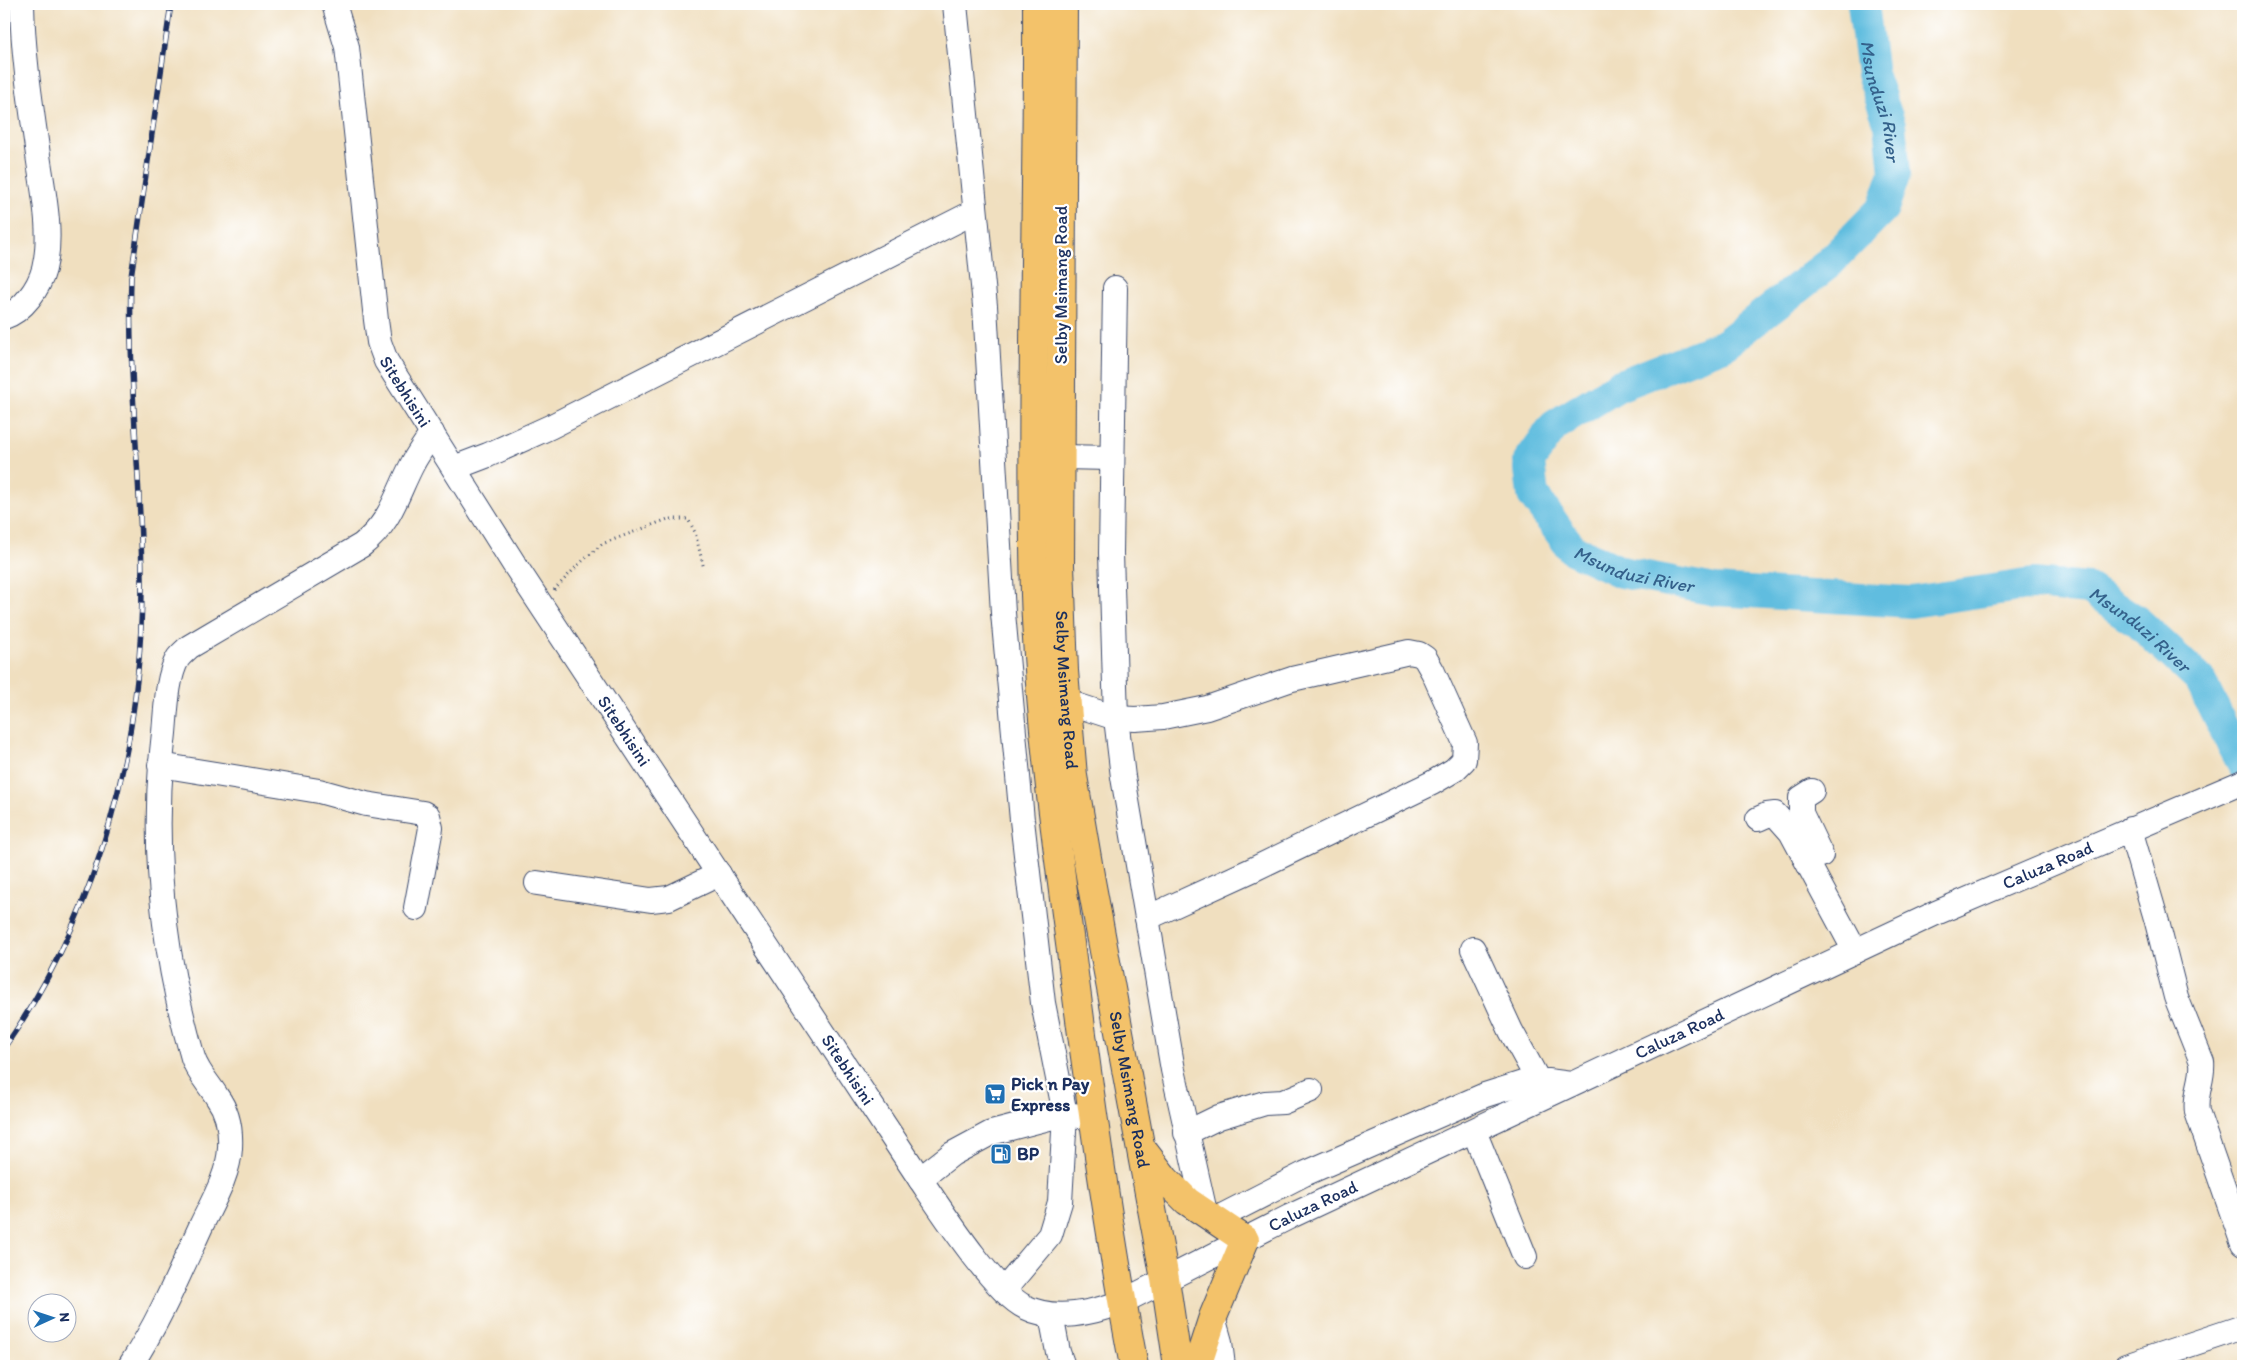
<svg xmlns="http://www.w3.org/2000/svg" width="2247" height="1370" font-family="Itim,sans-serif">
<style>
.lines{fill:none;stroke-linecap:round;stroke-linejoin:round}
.river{stroke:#61bddf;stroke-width:32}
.minor-casing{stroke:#3b496d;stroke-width:26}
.major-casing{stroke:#3b496d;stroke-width:30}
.path{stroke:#3b496d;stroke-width:3;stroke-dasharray:1 4;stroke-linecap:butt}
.minor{stroke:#fff;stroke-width:24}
.major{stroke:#f3c26a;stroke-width:28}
.rail-casing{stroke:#1b2f5e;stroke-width:5.5}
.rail{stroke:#fff;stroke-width:4;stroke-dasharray:11;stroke-linecap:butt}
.labels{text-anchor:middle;stroke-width:4.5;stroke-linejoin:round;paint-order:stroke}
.street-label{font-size:18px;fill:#1b2f5e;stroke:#fff}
.poi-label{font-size:18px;font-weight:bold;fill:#1b2f5e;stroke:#fff;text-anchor:start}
.water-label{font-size:19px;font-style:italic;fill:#34618b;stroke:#fff}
</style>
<rect width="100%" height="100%" fill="#fff"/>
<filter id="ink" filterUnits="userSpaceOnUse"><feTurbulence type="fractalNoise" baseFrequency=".02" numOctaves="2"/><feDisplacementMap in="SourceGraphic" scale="10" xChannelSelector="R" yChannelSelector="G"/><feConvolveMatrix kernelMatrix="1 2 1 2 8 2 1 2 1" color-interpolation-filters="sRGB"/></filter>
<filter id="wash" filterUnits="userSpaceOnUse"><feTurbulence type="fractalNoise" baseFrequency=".0096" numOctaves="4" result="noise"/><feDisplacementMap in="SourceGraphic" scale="20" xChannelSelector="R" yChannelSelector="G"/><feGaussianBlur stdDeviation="1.12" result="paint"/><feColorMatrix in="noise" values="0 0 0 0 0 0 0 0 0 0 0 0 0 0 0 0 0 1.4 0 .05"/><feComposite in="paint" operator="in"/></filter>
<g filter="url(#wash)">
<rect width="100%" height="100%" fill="#f0dfbf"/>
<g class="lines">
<path class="river" id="s1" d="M1863,4L1872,74L1890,125L1895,173L1883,208L1828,264L1724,345L1618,386L1554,426L1529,461L1533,495L1572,549L1621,572L1715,590L1911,602L2033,584L2089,589L2138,622L2200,680L2223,727L2243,764"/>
</g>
</g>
<g filter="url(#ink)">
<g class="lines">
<g class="minor-casing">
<g id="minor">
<path id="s2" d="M334,4L347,47L376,320L379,342L386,361L514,564L920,1179C941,1210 994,1292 1025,1307C1055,1322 1092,1313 1122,1302L1291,1216L1936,913L2243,782"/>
<polyline points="955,4 985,306 1003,613 1022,820 1043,1003 1065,1114 1095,1118"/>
<polyline points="1115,288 1111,553 1116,718 1123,777 1173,1070 1205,1212"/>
<path d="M4,317C23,311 39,288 44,269C53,233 43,191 38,155C31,105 23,55 22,4"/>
<polyline points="1061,457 1112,458"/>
<polyline points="454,468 488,455 550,427 974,212"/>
<polyline points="1067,702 1116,718 1135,719 1163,717 1207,708 1292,679 1409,652 1419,654 1425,658 1433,672 1465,743 1464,760 1454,770 1432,783 1252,870 1147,918"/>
<polyline points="160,765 319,791 366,804 423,813 428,816 431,828 416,908"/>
<polyline points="1812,791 1801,798 1801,813 1821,855"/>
<polyline points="1758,819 1767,815 1775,814 1791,832 1855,951"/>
<path d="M2130,829L2157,922L2176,997L2202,1062C2204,1079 2194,1094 2197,1112L2243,1244"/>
<polyline points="537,883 651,900 669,898 719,874"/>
<polyline points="1473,949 1511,1031 1539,1082"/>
<polyline points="1474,1131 1525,1257"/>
<polyline points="1186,1133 1219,1117 1265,1103 1283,1102 1311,1090"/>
<polyline points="920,1179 952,1154 991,1133 1065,1114 1060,1202 1050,1235 1004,1290"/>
<polyline points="1216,1219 1304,1174 1485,1095 1523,1083 1548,1081 1571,1084"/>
<polyline points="1051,1315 1058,1352 1063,1366"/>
<polyline points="1213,1317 1220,1342 1223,1366"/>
<path d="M130,1366C159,1322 179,1274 201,1226C212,1203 229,1174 230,1148C231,1130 228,1112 217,1097C209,1084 198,1073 193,1058C162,951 151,843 164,733C166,711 167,676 178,658C181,654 186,650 189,647L362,545C392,521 396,495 413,463C418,453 426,443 432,433"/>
<polyline points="2126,1366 2243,1327"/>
</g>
</g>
<g class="major-casing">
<g id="major">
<path d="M1037,4C1038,201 1030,398 1035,595C1039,715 1055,833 1071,951C1089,1090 1108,1229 1134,1366"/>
<path id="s3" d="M1063,4L1060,565L1064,671L1073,776L1091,881L1165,1279L1178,1366"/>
<polyline points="1142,1149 1165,1179 1187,1201 1245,1240 1213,1317 1197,1366"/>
</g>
</g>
<polyline class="path" points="554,590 578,565 602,544 668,519 688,519 695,532 704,569"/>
<use href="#minor" class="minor"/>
<use href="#major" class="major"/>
<g class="rail-casing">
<path id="rail" d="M4,1048C100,911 143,744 142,578C141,478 128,378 131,277L171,4"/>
</g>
<use href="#rail" class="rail"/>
</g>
</g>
<defs>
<g id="supermarket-square" transform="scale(1.125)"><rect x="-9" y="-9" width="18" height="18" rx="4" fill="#1f6fb2" stroke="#fff"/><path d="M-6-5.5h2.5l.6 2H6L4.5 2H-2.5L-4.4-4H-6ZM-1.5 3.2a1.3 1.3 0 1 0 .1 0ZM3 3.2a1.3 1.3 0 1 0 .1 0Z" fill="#fff"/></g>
<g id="fuel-square" transform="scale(1.125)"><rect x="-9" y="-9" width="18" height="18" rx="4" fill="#1f6fb2" stroke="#fff"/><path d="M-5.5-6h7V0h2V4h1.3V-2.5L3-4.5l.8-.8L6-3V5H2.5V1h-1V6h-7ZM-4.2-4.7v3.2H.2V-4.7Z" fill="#fff"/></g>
</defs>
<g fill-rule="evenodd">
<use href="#supermarket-square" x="995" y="1094"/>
<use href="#fuel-square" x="1001" y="1154"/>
</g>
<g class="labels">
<g class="street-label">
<text transform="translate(1061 285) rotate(-90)" y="6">Selby Msimang Road</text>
<text dy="6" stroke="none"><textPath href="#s2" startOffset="398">Sitebhisini</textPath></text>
<text dy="6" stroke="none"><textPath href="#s3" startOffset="686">Selby Msimang Road</textPath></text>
<text dy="6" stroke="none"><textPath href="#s2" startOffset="802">Sitebhisini</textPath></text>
<text dy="6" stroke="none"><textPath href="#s2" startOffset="2629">Caluza Road</textPath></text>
<text dy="6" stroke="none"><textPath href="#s2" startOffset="2224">Caluza Road</textPath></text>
<text dy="6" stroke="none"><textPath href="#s2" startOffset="1208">Sitebhisini</textPath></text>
<text dy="6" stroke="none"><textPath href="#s3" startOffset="1091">Selby Msimang Road</textPath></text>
<text dy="6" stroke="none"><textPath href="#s2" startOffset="1819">Caluza Road</textPath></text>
</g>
<g class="poi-label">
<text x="1011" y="1090">Pick n Pay<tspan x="1011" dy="21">Express</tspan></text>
<text x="1017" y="1160">BP</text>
</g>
<g class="water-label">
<text dy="7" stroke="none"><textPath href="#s1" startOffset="99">Msunduzi River</textPath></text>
<text dy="7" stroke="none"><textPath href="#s1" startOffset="819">Msunduzi River</textPath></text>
<text dy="7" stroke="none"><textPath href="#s1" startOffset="1344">Msunduzi River</textPath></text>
</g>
</g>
<rect width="2247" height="1370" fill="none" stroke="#fff" stroke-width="20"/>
<g transform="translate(52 1318) rotate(87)"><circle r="24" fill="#ffffff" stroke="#a4acbf"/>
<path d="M0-4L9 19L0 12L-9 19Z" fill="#1f6fb2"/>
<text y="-8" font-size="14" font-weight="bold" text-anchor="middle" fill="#1b2f5e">N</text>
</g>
</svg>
